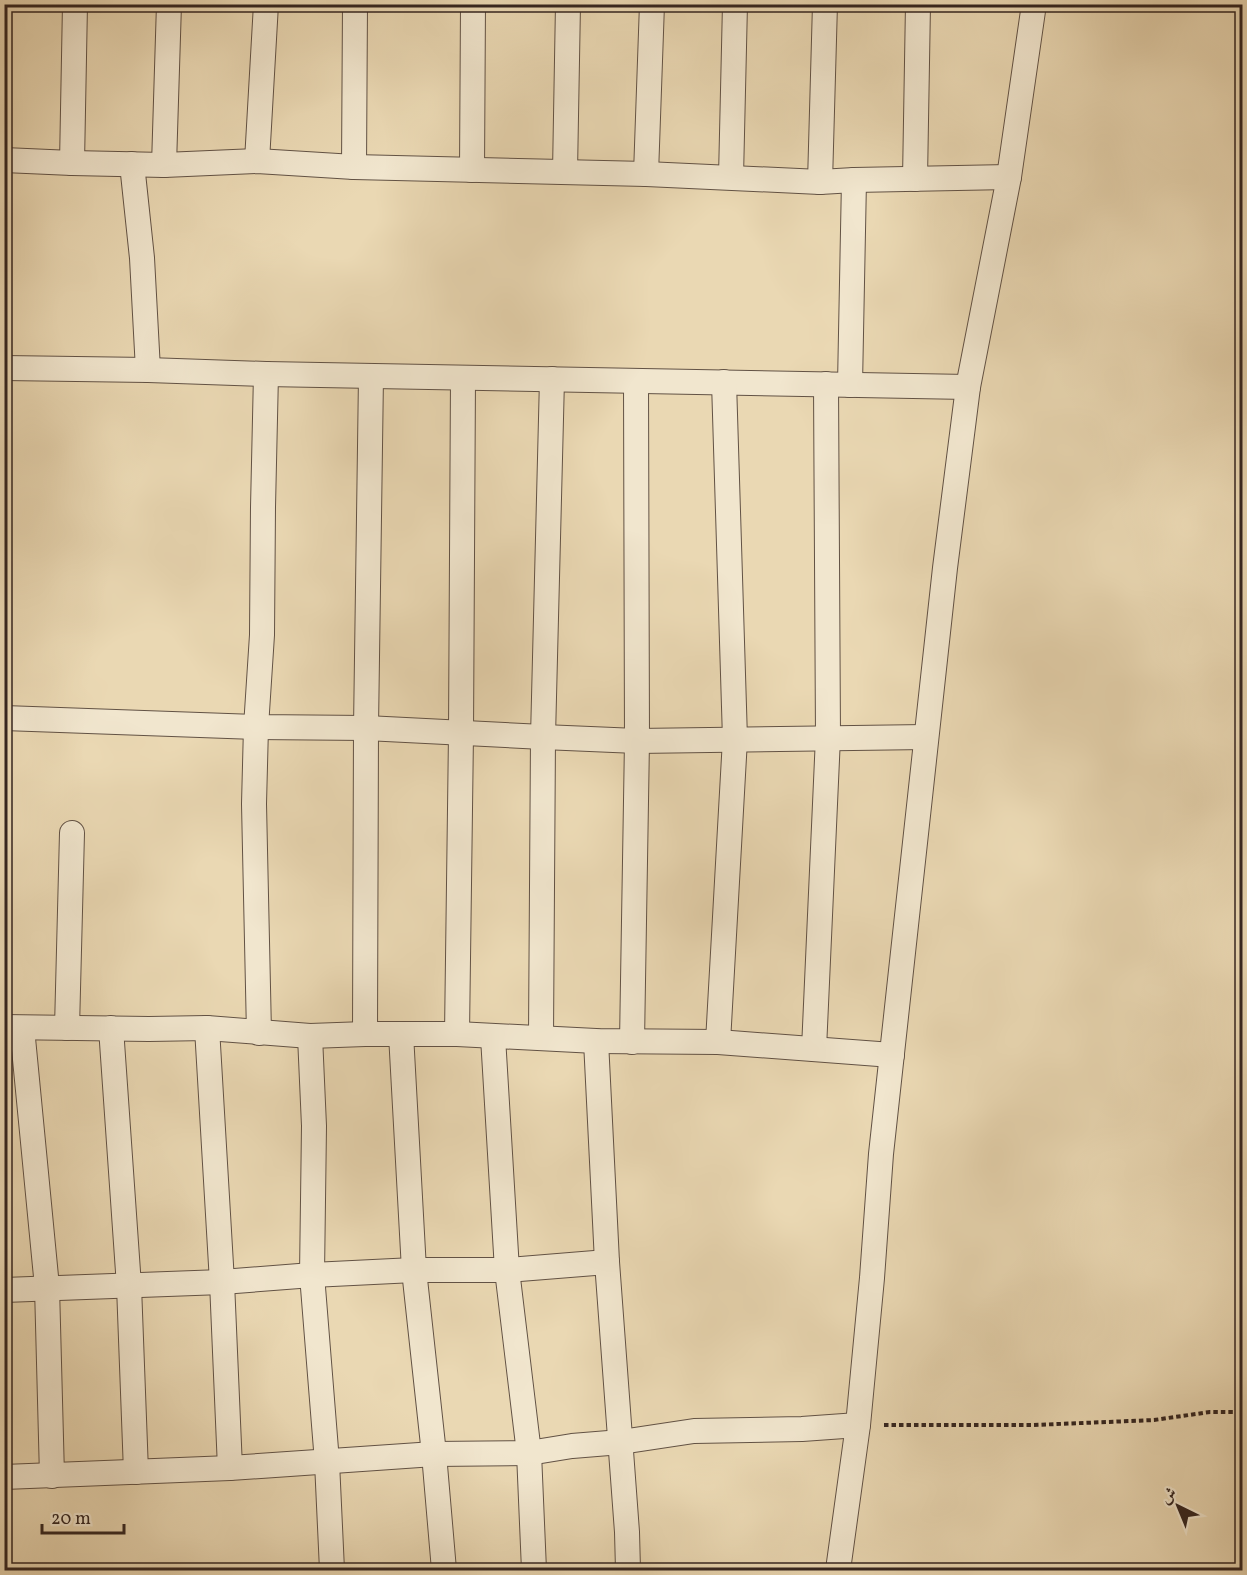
<svg xmlns="http://www.w3.org/2000/svg" width="1247" height="1575" font-family="Vollkorn,Amiri,serif">
<style>
.lines{fill:none;stroke-linecap:round;stroke-linejoin:round}
.street-casing{stroke:#625245;stroke-width:26}
.path{stroke:#342520;stroke-width:4;stroke-dasharray:4.5 3;stroke-linecap:butt}
.street{stroke:#f1e6ce;stroke-width:24}
</style>
<rect width="100%" height="100%" fill="#ead8b3"/>
<filter id="stains"><feTurbulence type="fractalNoise" baseFrequency=".00333" numOctaves="4"/><feColorMatrix values="0 0 0 0 .2 0 0 0 0 .09 0 0 0 0 .02 0 0 0 .5 -.17"/></filter>
<radialGradient id="worn" r=".72"><stop offset=".6" stop-color="#630" stop-opacity="0"/><stop offset="1" stop-color="#630" stop-opacity=".3"/></radialGradient>
<g class="lines">
<g class="street-casing">
<g id="street">
<polyline points="4,160 72,163 164,165 257,161 354,167 646,174 820,182 854,180 1009,177"/>
<polyline points="257,161 266,4"/>
<polyline points="72,163 75,4"/>
<polyline points="132,164 142,258 148,370"/>
<polyline points="164,165 169,4"/>
<polyline points="354,167 355,4"/>
<polyline points="472,170 473,4"/>
<polyline points="565,172 568,4"/>
<polyline points="646,174 652,4"/>
<polyline points="731,177 735,4"/>
<polyline points="915,179 918,4"/>
<polyline points="820,182 825,4"/>
<polyline points="4,368 148,370 266,374 968,387"/>
<polyline points="850,385 854,180"/>
<polyline points="4,718 256,727 366,728 543,737 637,741 926,737"/>
<polyline points="4,1027 149,1029 207,1028 310,1036 365,1034 457,1034 596,1041 718,1042 892,1055"/>
<polyline points="22,1028 47,1287 52,1476"/>
<polyline points="67,1028 72,833"/>
<polyline points="111,1028 129,1286 136,1472"/>
<polyline points="207,1028 222,1282 230,1468"/>
<polyline points="259,1033 254,804 256,727 262,635 263,507 266,374"/>
<polyline points="365,1034 366,728 371,376"/>
<polyline points="401,1034 414,1270 434,1454 444,1570"/>
<polyline points="457,1034 461,734 463,378"/>
<polyline points="310,1036 314,1126 312,1275 327,1462 332,1570"/>
<polyline points="493,1037 507,1270 529,1453 534,1570"/>
<polyline points="541,1037 543,737 552,379"/>
<polyline points="596,1041 607,1262 627,1532 628,1570"/>
<polyline points="632,1042 637,741 636,381"/>
<polyline points="718,1042 735,739 724,382"/>
<polyline points="814,1049 828,737 826,384"/>
<polyline points="4,1290 222,1282 312,1275 414,1270 507,1270 607,1262"/>
<polyline points="4,1477 230,1468 434,1454 529,1453 572,1446 621,1442 694,1431 802,1429 858,1425"/>
<polyline points="838,1570 858,1425 872,1278 881,1154 945,568 968,387 1009,177 1034,4"/>
</g>
</g>
<polyline class="path" points="884,1425 1034,1425 1154,1420 1210,1412 1242,1412"/>
<use href="#street" class="street"/>
</g>
<rect width="1247" height="1575" fill="none" stroke="#ead8b3" stroke-width="24"/>
<rect x="6" y="6" width="1235" height="1563" fill="none" stroke="#342520" stroke-width="3"/>
<rect x="12" y="12" width="1223" height="1551" fill="none" stroke="#342520" stroke-width="1.5"/>
<g transform="translate(1178 1506) rotate(317)" stroke="#f1e6ce" stroke-width="4.5" paint-order="stroke">
<path d="M0-4.5L10 22L0 15L-10 22Z" fill="#342520"/>
<text y="-9" font-size="16" font-weight="bold" text-anchor="middle" fill="#342520">ش</text>
</g>
<path d="M42 1524v9h82v-9" fill="none" stroke="#342520" stroke-width="3"/>
<text x="51" y="1524" font-size="18" fill="#342520" stroke="#f1e6ce" stroke-width="4.5" paint-order="stroke">20 m</text>
<rect width="100%" height="100%" filter="url(#stains)"/>
<rect width="100%" height="100%" fill="url(#worn)"/>
</svg>
